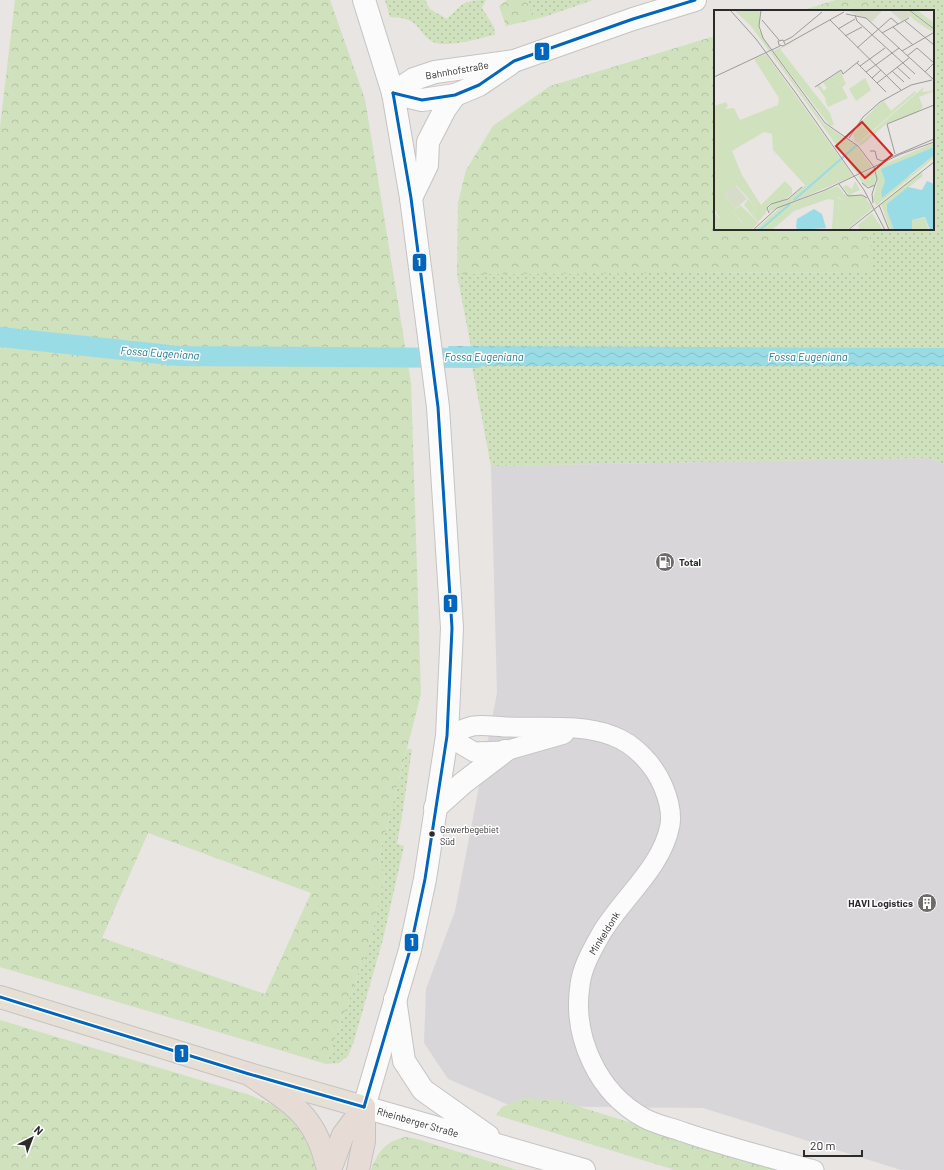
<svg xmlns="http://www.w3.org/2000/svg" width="944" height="1170" font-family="Barlow,sans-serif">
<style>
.industrial{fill:#d8d6d9}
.grass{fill:url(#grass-dots)}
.forest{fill:url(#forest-crowns);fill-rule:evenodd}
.water{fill:url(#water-waves)}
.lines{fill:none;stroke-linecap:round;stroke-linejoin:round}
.canal{stroke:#9adce5;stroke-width:20}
.minor-casing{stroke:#c4c4c4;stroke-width:21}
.tertiary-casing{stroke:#c4c4c4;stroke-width:24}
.secondary-casing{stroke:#c4c4c4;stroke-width:24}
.primary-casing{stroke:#c5c3c2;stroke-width:24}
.motorway-casing{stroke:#c5c3c2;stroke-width:24}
.minor{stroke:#fcfbfb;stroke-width:19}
.tertiary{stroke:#fcfbfb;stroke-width:22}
.secondary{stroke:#fcfbfb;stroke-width:22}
.primary{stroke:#e5dfd5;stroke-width:22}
.motorway{stroke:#e7dbd5;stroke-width:22}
.bus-1-casing{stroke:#fff;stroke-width:6}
.bus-1{stroke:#0065bd;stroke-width:3}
.bus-dot{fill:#2b2b2b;stroke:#fff;stroke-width:1.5}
.labels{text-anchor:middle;stroke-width:3;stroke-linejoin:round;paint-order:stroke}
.bus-label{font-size:9px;fill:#2b2b2b;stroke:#fff;text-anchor:start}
.street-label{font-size:10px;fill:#2b2b2b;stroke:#fff}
.poi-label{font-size:10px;font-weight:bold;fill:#2b2b2b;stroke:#fff;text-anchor:start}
.water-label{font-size:11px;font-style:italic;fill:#177993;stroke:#fff}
.inset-river{fill:none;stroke:#9adce5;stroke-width:2}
.inset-road{fill:none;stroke:#9c9b99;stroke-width:1}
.view{fill:#d62828;fill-opacity:0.15;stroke:#d62828;stroke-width:2}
.inset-edge{fill:none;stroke:#2b2b2b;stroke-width:2}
.line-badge{stroke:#fff;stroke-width:1.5}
.badge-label{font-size:11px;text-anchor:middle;font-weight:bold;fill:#fff}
</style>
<defs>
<pattern id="grass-dots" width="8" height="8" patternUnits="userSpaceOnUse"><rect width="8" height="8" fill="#d0e1bd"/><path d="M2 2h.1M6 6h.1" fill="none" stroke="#b3c1a3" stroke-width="1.8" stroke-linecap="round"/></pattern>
<pattern id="forest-crowns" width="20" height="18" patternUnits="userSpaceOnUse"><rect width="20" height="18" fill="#d0e1bd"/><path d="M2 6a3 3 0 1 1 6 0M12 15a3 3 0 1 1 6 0" fill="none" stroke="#b3c1a3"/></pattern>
<pattern id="water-waves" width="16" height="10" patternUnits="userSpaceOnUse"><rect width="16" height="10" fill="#9adce5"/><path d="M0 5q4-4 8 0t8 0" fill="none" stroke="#85bdc5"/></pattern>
</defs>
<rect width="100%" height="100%" fill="#e8e5e2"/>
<polygon class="industrial" points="928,458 944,464 944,1170 901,1170 703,1108 511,1106 448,1079 424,1043 426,989 455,911 497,693 491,466"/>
<g class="grass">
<path d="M385,0H425L430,9L447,19C463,4 462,0 486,0L482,8L494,27L495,35C479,38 452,47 436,43C417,37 424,17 390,17Z"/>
<polygon points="529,0 593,0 544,17 531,12 527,2"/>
<polygon points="871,0 944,0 944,348 471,347 457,274 870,272 870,229 933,229 933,11 873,11"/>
<polygon points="796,365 944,366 944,464 928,458 491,466 472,366"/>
<path d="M407,749H412C407,781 403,813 397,844L404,846L383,939L354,1041L348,1056L339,1063L326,1064L371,938L385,876L378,861Z"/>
</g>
<g class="forest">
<path d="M15,0H330L365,99L411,383L421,694L378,861L385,876L371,938L326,1064L0,967V127ZM148,833L311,893L265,994L102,938Z"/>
<polygon points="507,0 529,0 527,2 531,12 544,17 506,26 499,6"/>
<polygon points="836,0 871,0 873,11 800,11"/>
<polygon points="715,36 715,229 870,229 871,272 457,274 458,203 466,170 493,126 550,86"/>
<polygon points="0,1020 250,1095 285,1111 305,1131 318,1170 0,1170"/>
<polygon points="524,1098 558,1100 782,1170 675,1170 496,1115 502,1107"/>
<path d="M406,1137L417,1139L517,1170H371C378,1151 386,1141 406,1137Z"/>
</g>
<polygon class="water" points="448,346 944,348 944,366 452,366"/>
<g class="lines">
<polyline class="canal" points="0,337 179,356 477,358"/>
<g class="minor-casing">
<g id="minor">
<path d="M447,736C455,733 464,728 473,726C484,724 498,727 509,727C541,728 584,724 613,736C635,744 654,765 663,786C668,798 672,813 670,825C662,868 622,898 601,934C592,950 582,967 580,985C572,1037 598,1093 644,1118C657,1125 673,1128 686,1133C728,1147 771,1158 814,1170"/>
<polyline points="447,736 474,752 505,751 564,734"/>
</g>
</g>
<g class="tertiary-casing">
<g id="tertiary">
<polyline points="393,93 414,79 435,72 514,61 633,19 695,0"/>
<polyline points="393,93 422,100 455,95 479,85 510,64"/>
<polyline points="411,198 427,165 428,142 445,109 455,95"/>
<polyline points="435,808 463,783 505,751"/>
<polyline points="364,1107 410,950 425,879 447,736 452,628 438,407 411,198 393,93 364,0"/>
</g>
</g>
<g class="secondary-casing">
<g id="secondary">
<polyline points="395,999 404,1061 423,1090 488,1136"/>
<polyline points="364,1107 584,1170"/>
</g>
</g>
<g class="primary-casing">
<polyline id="primary" points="0,997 249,1074 364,1107"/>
</g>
<g class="motorway-casing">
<g id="motorway">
<path d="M249,1074C292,1104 316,1114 328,1170"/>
<polyline points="330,1170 343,1135 364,1107"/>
<polyline points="358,1170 364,1141 364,1107"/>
</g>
</g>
<use href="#minor" class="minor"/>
<use href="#tertiary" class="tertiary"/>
<use href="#secondary" class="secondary"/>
<use href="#primary" class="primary"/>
<use href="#motorway" class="motorway"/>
<g class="bus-1-casing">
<g id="bus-1">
<polyline points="393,93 422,100 455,95 479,85 514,61 633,19 695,0"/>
<polyline points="0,997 249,1074 364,1107"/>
<polyline points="364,1107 410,950 425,879 447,736 452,628 438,407 411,198 393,93"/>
</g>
</g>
<use href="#bus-1" class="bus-1"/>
</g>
<defs>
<g id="fuel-disc" transform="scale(1)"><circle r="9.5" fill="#6d6c6b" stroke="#fff"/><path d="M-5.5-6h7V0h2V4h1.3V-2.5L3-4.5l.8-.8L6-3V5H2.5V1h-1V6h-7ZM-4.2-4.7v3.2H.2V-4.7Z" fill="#fff"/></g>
<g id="building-disc" transform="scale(1)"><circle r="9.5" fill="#6d6c6b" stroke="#fff"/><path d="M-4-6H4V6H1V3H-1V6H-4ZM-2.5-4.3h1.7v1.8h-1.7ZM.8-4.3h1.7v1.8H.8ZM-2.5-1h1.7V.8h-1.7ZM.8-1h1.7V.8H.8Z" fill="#fff"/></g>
</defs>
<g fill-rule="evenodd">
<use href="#fuel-disc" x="665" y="562"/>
<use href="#building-disc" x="927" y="903"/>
</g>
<circle class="bus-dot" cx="432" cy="834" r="3.5"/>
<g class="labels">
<g class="bus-label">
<text x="440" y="833">Gewerbegebiet<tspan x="440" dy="12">Süd</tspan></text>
</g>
<g class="street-label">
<text transform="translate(457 70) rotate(-10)" y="4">Bahnhofstraße</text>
<text transform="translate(604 933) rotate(-58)" y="4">Minkeldonk</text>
<text transform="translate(418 1122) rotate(16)" y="4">Rheinberger Straße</text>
</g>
<g class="poi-label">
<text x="679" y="566">Total</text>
<text x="913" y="907" text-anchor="end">HAVI Logistics</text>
</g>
<g class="water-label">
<text transform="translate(160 353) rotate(4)" y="4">Fossa Eugeniana</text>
<text x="484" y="361">Fossa Eugeniana</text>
<text x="808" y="361">Fossa Eugeniana</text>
</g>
</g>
<g transform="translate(714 10)">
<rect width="220" height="220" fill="#e8e5e2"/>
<path d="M20,0H46L45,20L57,40L55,41L37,16ZM196,0H203L220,13V18ZM127,61L130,70L119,78L122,82L112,89L103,76L105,74L110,81L113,78L109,72ZM151,68L157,80L142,91L135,79ZM220,76V81L205,87L209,97L202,103L172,114L147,136L144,134L210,77L208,82L218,81ZM201,81L202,83L189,94L144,133L141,132L153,121L147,112L165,94L170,91L177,101ZM118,185L147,199L145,205L127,220H123L125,189ZM34,189L42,197L39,206L30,195ZM82,192L49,220H41L68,196ZM26,195L39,207L29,213L19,202ZM158,203L169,220H146L144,215Z" fill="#d0e1bd"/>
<path d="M87,28L66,39L116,103L120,115L116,116L59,41ZM56,42H58L110,114L143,136L158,157L143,164ZM52,44L139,166L55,202V197L59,193L75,189L91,175L59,140L58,124L50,122L18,141L28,165L47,195L71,171L78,178V184L70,190L55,194L52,203L44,212L39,206L42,197L22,175L10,185L22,198L19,202L28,213L39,207L44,213L37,220H0V202L7,211L0,198V96L12,92L14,96L11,99L20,98L26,110L64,95L65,88L40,49ZM130,70L132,74L128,77L134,88L114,97L111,90L121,82L119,78ZM146,113L153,121L141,132L139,124ZM220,133V137L167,159L171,171L167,182L168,188L190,167L196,166L220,145V148L162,196L159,189L163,174L161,158ZM159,160L162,166L160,176H150L144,166ZM207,162L209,166L173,194V201L180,220H176L167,194ZM141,171L146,180L135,185L129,177L132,175L138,179ZM124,176L130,184L150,186L159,198L132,220H127L144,205L143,203L146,199L133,193L131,195L132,192L123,186L125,189L123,220L118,219L120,190L114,189L80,201L58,220H49L82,192Z" fill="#d0e1bd"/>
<path d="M169,0L158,12L134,1L135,0ZM175,0H191L197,6L188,11ZM21,175L33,189L22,198L10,185Z" fill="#d7dcca"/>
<path d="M191,0L195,1L220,20V23L200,10ZM211,208L215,220H198V210Z" fill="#d0e1bd"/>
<path d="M220,137V145L168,188L167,182L171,171L167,159ZM213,171L220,174V220H216L211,207L198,210V220H180L173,201V194L194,177L208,180ZM100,199L108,204L112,218L84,220L82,217L83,209Z" fill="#9adce5"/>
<path class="inset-river" d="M80,190L143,135M46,220L76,194"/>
<path class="inset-road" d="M16,0L42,29L81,82L150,180L171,220M47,0L45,16L49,28L111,113L144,136L160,157M195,0L220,19M132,4L152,8L219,69M141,5L143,11L201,64M48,10L65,30M116,10L187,80M190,10L220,35M179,17L199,35M124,19L141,9M168,23L195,8M131,26L148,17M70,31L78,27L108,2M71,34L69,30L64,31L65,35L69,36L130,2M143,38L177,8L184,14M188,41L219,23M193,46L203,38L220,53L211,62M143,53L172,82M146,56L171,38M183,57L196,69M178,61L190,72M152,62L185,38M0,67L66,36M158,68L167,60M163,73L195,48M101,77L127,60L129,64L145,51M135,128L149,107L166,92L197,75L218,70M156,141H161L163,149L168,151L220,129M181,144L173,114L220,95M148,173L154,178L161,175L163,169L160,157M125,174L134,186L148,185L153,188M159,193L158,184L161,175M165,195L175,220M55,203L53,198L57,194L74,189L88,177M39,220L63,198L111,180L187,144L220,132M134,220L220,152"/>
<path class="view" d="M148,112L178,145L151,168L122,136Z"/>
<rect width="220" height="220" class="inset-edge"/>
</g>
<g class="line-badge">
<rect x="534" y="42" width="16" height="19" rx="4" fill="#0065bd"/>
<rect x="412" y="253" width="15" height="19" rx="4" fill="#0065bd"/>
<rect x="443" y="594" width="15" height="19" rx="4" fill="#0065bd"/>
<rect x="404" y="933" width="15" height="19" rx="4" fill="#0065bd"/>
<rect x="174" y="1044" width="15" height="19" rx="4" fill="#0065bd"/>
</g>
<g class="badge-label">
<text x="542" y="55">1</text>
<text x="419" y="266">1</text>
<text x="450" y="607">1</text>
<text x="412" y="946">1</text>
<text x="182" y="1057">1</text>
</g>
<g transform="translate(32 1138) rotate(42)" stroke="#ffffff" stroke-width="3" paint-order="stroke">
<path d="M0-3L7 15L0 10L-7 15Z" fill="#2b2b2b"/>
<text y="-6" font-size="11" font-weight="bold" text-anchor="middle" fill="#2b2b2b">N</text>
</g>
<path d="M804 1150v6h58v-6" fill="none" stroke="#2b2b2b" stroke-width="2"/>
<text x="810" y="1150" font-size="12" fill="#2b2b2b" stroke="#ffffff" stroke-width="3" paint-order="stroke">20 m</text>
</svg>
